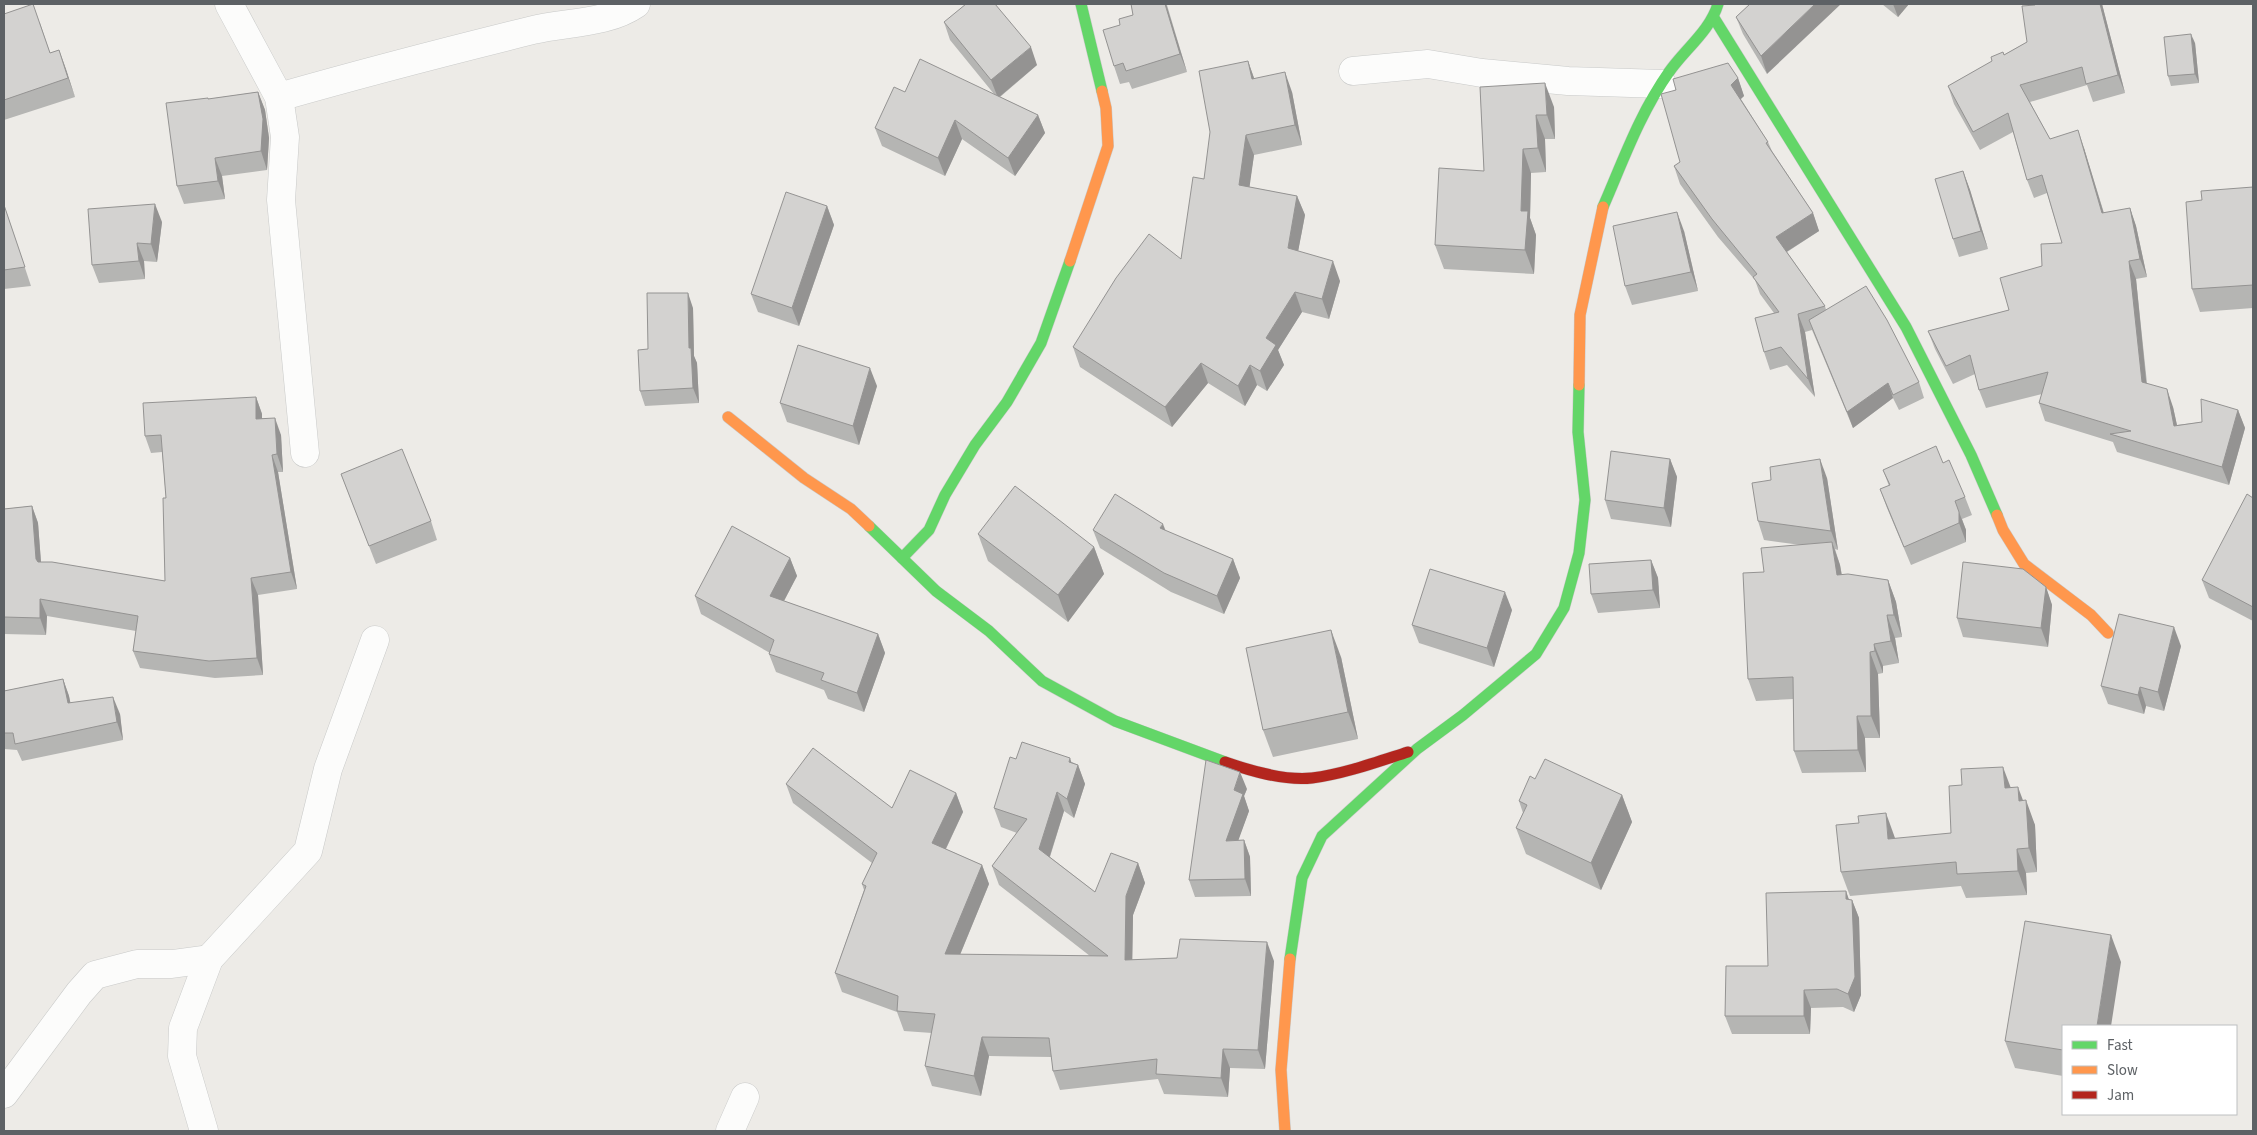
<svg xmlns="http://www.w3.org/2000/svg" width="2257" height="1135" font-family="'Source Sans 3',sans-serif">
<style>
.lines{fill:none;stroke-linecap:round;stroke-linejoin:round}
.street-casing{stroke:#c9cac9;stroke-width:29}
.fast-casing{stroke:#c9c9c9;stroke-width:12}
.slow-casing{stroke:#c9c9c9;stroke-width:12}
.jam-casing{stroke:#c9c9c9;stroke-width:12}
.street{stroke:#fcfcfb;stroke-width:28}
.fast{stroke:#63d668;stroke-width:11}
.slow{stroke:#ff974d;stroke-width:11}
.jam{stroke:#b3261e;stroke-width:11}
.wall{fill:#b5b5b3}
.shaded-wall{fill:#949392}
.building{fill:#d3d2d0;stroke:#949392}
</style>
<rect width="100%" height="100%" fill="#edebe7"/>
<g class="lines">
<g class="street-casing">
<g id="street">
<polyline points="229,4 279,97 285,137 281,200 305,453"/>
<polyline points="1353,71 1428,64 1482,73 1568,81 1662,84"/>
<path d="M279,97C363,73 448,51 533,30C566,22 607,24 636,4"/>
<polyline points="4,1094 79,993 95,975 137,964 172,964 209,959"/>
<polyline points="204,1131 182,1056 183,1028 209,959 308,851 328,769 375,640"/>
<polyline points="730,1131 745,1097"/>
</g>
</g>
<g class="fast-casing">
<g id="fast">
<polyline points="1081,4 1102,91"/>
<polyline points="1714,18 1906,327 1971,455 1997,515"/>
<path d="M1603,207C1623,161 1640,113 1669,72C1685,49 1710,31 1718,4"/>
<polyline points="869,526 936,591 989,631 1042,681 1115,721 1225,762"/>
<polyline points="902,558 929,530 945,495 975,445 1007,402 1041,343 1070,261"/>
<polyline points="1290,959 1302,878 1322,836 1417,749 1463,715 1536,654 1564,608 1579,553 1585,500 1578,432 1579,385"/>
</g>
</g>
<g class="slow-casing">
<g id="slow">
<polyline points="1070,261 1108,146 1106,108 1102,91"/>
<polyline points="1579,385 1580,315 1603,207"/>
<polyline points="728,417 804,478 851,509 869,526"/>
<polyline points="1997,515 2003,530 2024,564 2091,615 2108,633"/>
<polyline points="1285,1131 1281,1070 1290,959"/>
</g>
</g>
<g class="jam-casing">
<path id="jam" d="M1225,762C1251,771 1284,781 1312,778C1344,774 1377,762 1408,752"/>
</g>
<use href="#street" class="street"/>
<use href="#fast" class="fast"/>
<use href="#slow" class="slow"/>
<use href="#jam" class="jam"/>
</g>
<g class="wall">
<polygon points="1131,4 1174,4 1167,5 1187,72 1132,89 1129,82 1120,84 1114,66 1120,25 1133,15"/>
<polygon points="1750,4 1767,74 1743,34 1736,17"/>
<polygon points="1882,4 1909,4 1898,17"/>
<polygon points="2035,4 2102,4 2125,93 2093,102 2087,85 2030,102 2050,139 2084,148 2104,213 2130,208 2136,226 2147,277 2136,279 2147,383 2173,407 2177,425 2202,422 2238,410 2245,428 2229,485 2117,452 2113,442 2045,421 2039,403 2042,394 1986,408 1979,390 1975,374 1953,384 1935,349 1928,331 2009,310 2042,266 2062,243 2047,193 2034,198 2027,180 2013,132 1980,150 1954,104 1948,86 2027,42"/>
<polygon points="4,14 40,23 50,53 59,50 75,97 4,120"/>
<polygon points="944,22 1037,65 1000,97 1038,115 1045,133 1015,176 962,139 945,176 882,146 875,128 905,92 994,94 950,40"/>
<polygon points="2195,43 2199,83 2171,86 2168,76"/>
<polygon points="1248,61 1254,78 1292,92 1302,145 1254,155 1249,187 1297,196 1305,215 1298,251 1340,281 1329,319 1302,312 1278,350 1284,365 1267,391 1257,385 1245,406 1208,383 1172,427 1080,367 1073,347 1181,259 1204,179"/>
<polygon points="1738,78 1744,96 1741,99 1768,142 1772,151 1813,213 1819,231 1787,252 1825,306 1826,310 1919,382 1924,398 1899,410 1893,398 1853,428 1812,330 1805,332 1815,397 1787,365 1770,370 1764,352 1774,313 1760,294 1755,280 1718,237 1680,184 1674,166 1680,162"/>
<polygon points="1480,87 1554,107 1555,139 1545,139 1546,172 1531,173 1530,218 1536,235 1534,274 1444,269 1435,245 1484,171"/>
<polygon points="258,92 265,110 269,138 267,170 222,176 225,199 184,204 177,186 208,99"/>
<polygon points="1963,171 1970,190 1988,249 1959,257 1953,239"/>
<polygon points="2253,187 2253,308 2200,312 2192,289 2202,200"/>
<polygon points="4,205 31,286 4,289"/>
<polygon points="827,206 834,225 799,326 758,312 751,294"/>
<polygon points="162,222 157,262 144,261 145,279 99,283 92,265"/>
<polygon points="1684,231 1698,291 1632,305 1625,286"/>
<polygon points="693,308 694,356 697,363 699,403 645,406 640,391 648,349"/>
<polygon points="877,386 859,445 787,422 780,403"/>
<polygon points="256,397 262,414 262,418 281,435 283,472 278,472 297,589 258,595 263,675 215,678 140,668 133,651 136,631 47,616 46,635 4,634 4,509 32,506 38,523 41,562 165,581 166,498 162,452 151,453 145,436"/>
<polygon points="1670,459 1677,477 1671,527 1611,519 1605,500"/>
<polygon points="1943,463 1965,497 1972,515 1962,519 1966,530 1966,542 1911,565 1887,508 1880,489 1889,486 1883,470"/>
<polygon points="341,474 431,521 437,540 376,564"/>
<polygon points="1827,478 1838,550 1835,549 1840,565 1842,575 1888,580 1896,602 1902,637 1895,638 1899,663 1883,666 1883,673 1878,674 1880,738 1865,738 1866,772 1802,773 1794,751 1793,699 1756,701 1748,679 1764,572 1801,545 1764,540 1758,521"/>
<polygon points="2253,498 2253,621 2209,598 2202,580"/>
<polygon points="1093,530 1166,531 1233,559 1240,578 1224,614 1171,592 1100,548"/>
<polygon points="978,534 1094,547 1104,574 1068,622 988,561"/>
<polygon points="790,558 797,576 784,601 878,634 885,653 864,712 828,699 824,690 776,672 769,654 770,653 701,614 695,596"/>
<polygon points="1651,560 1658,578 1660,608 1598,613 1591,594"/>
<polygon points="2046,587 2052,605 2048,647 1963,637 1957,618"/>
<polygon points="1512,610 1494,667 1419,643 1412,625"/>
<polygon points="2181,646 2164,711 2146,706 2144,714 2108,704 2101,686"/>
<polygon points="1341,657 1358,739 1273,757 1263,730"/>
<polygon points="63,679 69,696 70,703 120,714 123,740 22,761 17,750 4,749 4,691"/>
<polygon points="1016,759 1072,762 1078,765 1085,784 1074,818 1064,811 1050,857 1095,892 1138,863 1145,883 1133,915 1132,960 1274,961 1265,1069 1230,1068 1228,1097 1164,1094 1158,1079 1060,1090 1053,1071 1052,1057 989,1056 981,1096 932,1086 925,1066 932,1033 904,1031 897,1012 842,992 835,973 864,890 862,884 872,863 793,803 786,784 892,808 956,793 963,812 946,849 982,865 989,884 960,955 1090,956 999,885 992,866 1017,833 1001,827 994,808"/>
<polygon points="2011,788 2023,801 2035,825 2037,872 2026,873 2027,895 1966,898 1961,886 1850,896 1841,872 1951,833"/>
<polygon points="1247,789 1244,796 1249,811 1238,840 1244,840 1250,857 1251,896 1195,897 1189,880"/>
<polygon points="1622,795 1632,822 1601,890 1526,854 1516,828 1523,813 1519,801"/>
<polygon points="1846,891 1849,900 1852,900 1859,918 1861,995 1854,1012 1843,1007 1811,1008 1810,1034 1732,1034 1725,1016 1768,966"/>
<polygon points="2121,962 2063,1026 2063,1076 2015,1068 2005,1041"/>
</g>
<g class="shaded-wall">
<polygon points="1165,4 1166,4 1187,72 1180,54"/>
<polygon points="1815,4 1841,4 1767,74 1761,56"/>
<polygon points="1893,4 1909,4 1898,17"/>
<polygon points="2100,4 2102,4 2125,93 2118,75"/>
<polygon points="2191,34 2195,43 2199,83 2195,74"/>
<polygon points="1031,47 1037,65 998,98 991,80"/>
<polygon points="59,50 66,69 75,97 68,78"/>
<polygon points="1248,61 1255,81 1252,79"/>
<polygon points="1285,72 1292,92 1302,145 1295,125"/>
<polygon points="1738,78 1744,96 1737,102 1731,85"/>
<polygon points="1545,83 1554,107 1555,139 1547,115"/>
<polygon points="258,92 265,110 269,138 267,170 261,151"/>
<polygon points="1038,115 1045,133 1015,176 1008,158"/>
<polygon points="1536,115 1545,139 1546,172 1538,148"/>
<polygon points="955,120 962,139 945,176 938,158"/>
<polygon points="2078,130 2084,148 2109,231 2102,213"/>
<polygon points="1246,135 1254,155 1247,205 1239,185"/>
<polygon points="1523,149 1531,173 1530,218 1536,235 1534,274 1525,250 1521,211"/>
<polygon points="215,158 222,176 225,199 218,181"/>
<polygon points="1963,171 1970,190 1988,249 1981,231"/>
<polygon points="1297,196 1305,215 1295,268 1288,248"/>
<polygon points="155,204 162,222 157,262 151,244"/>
<polygon points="827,206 834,225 799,326 792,308"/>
<polygon points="2130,208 2136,226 2147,277 2140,259"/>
<polygon points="1677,212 1684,231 1698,291 1691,272"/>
<polygon points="1813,213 1819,231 1783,254 1776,237"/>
<polygon points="137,243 144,261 145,279 139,261"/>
<polygon points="1333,261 1340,281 1329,319 1322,299"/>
<polygon points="2129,261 2136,279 2148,400 2142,382"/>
<polygon points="1295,292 1302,312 1278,350 1284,365 1267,391 1260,371 1266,338"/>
<polygon points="688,293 693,308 694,356 697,363 699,403 693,388 689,348"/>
<polygon points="1798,314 1805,332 1815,397 1808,379"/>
<polygon points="1201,363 1208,383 1172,427 1165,407"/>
<polygon points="1250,365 1257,385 1245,406 1238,386"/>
<polygon points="870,368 877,386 859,445 853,426"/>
<polygon points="1888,383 1893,398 1853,428 1847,412"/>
<polygon points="2167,389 2173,407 2181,444 2174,426"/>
<polygon points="256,397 262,414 262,436 256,419"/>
<polygon points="2238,410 2245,428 2229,485 2222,467"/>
<polygon points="275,418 281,435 283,472 277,454"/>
<polygon points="272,455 278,472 297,589 291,572"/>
<polygon points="1670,459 1677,477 1671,527 1664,508"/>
<polygon points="1820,459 1827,478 1838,550 1831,531"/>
<polygon points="32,506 38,523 42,576 36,559"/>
<polygon points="1959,512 1966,530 1966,542 1959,523"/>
<polygon points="1163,524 1170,542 1160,528"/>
<polygon points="1832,542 1840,565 1845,597 1837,575"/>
<polygon points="1094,547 1104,574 1068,622 1058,595"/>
<polygon points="790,558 797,576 777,614 770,596"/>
<polygon points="1233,559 1240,578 1224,614 1217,596"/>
<polygon points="1651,560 1658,578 1660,608 1653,590"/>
<polygon points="251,578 258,595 263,675 257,658"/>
<polygon points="1888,580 1896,602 1902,637 1894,615"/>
<polygon points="2046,587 2052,605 2048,647 2041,628"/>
<polygon points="1505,592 1512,610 1494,667 1487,648"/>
<polygon points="40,599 47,616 46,635 40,618"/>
<polygon points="1887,615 1895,638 1899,663 1891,641"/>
<polygon points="2174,627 2181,646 2164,711 2158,692"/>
<polygon points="1331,630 1341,657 1358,739 1348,712"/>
<polygon points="878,634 885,653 864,712 857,693"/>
<polygon points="1874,644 1883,666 1883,673 1875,651"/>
<polygon points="1870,652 1878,674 1880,738 1871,716"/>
<polygon points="63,679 69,696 74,720 68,703"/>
<polygon points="2140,687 2146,706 2144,714 2138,695"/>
<polygon points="113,697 120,714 123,740 117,722"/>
<polygon points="1857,716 1865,738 1866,772 1858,750"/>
<polygon points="1070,758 1075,773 1078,765 1085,784 1074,818 1067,799 1069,762"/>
<polygon points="2003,767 2012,791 2005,788"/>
<polygon points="1240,772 1247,789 1244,796 1249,811 1232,858 1226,841 1234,790"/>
<polygon points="2018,787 2027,811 2026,800 2035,825 2037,872 2029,848 2019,801"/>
<polygon points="1057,792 1064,811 1046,868 1039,849"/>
<polygon points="956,793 963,812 939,863 932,843"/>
<polygon points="1622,795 1632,822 1601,890 1591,863"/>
<polygon points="1886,813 1895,838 1897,863 1888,839"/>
<polygon points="1244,840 1250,857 1251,896 1245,879"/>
<polygon points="2017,849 2026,873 2027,895 2018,871"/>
<polygon points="1138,863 1145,883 1133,915 1132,980 1125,960 1126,896"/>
<polygon points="982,865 989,884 952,974 945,954"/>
<polygon points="1846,891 1852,909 1852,900 1859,918 1861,995 1854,1012 1848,994"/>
<polygon points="2111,935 2121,962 2111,1026 2097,1026"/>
<polygon points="1267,942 1274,961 1265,1069 1258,1050"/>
<polygon points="1804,990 1811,1008 1810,1034 1804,1016"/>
<polygon points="982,1037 989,1056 981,1096 974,1076"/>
<polygon points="1223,1049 1230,1068 1228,1097 1221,1078"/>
</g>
<g class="building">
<polygon points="33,4 50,53 59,50 68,78 4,100 4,14"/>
<polygon points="966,4 995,4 1031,47 991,80 944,22"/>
<polygon points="1131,4 1165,4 1180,54 1126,71 1123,63 1114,66 1103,30 1120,25 1119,19 1133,15"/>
<polygon points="1750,4 1815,4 1761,56 1736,17"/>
<polygon points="2035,4 2100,4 2118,75 2086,84 2082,67 2020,85 2050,139 2078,130 2102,213 2130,208 2140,259 2129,261 2142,382 2167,389 2174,426 2202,422 2201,399 2238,410 2222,467 2110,434 2131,431 2039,403 2048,372 1979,390 1970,355 1946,366 1928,331 2009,310 2000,278 2042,266 2041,244 2062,243 2042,175 2027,180 2008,113 1973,132 1948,86 1992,61 1991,57 2003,52 2004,55 2027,42 2022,6 2035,5"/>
<polygon points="2191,34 2195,74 2168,76 2164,37"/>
<polygon points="920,59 1038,115 1008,158 955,120 938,158 875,128 894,87 905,92"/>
<polygon points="1248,61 1252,79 1285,72 1295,125 1246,135 1239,185 1297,196 1288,248 1333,261 1322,299 1295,292 1266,338 1276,345 1260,371 1250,365 1238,386 1201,363 1165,407 1073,347 1116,278 1149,234 1181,259 1193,177 1204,179 1210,132 1199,71"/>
<polygon points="1728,63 1738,78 1731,85 1768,142 1766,143 1813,213 1776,237 1825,306 1798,314 1808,379 1781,347 1764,352 1755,318 1779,312 1753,277 1757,274 1712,219 1674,166 1680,162 1661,94 1676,90 1673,79"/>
<polygon points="1545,83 1547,115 1536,115 1538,148 1523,149 1521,211 1528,211 1525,250 1435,245 1439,168 1484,171 1480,87"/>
<polygon points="258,92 263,119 261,151 215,158 218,181 177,186 166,103 208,98 208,99"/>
<polygon points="1963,171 1981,231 1953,239 1935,179"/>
<polygon points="2253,187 2253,285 2192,289 2186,202 2202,200 2201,191"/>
<polygon points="786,192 827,206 792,308 751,294"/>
<polygon points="155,204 151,244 137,243 139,261 92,265 88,209"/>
<polygon points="4,205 25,267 4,270"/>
<polygon points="1677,212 1691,272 1625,286 1613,226"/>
<polygon points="1866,286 1887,320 1919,382 1893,395 1888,383 1847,412 1809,320"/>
<polygon points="647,293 688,293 689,348 691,348 693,388 640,391 638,350 648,349"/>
<polygon points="798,345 870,368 853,426 780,403"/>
<polygon points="256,397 256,419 275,418 277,454 272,455 291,572 251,578 257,658 209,661 133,651 138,616 40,599 40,618 4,617 4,509 32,506 36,559 38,562 52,562 165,581 163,498 166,498 161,435 145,436 143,403"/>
<polygon points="1936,446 1943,463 1949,460 1965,497 1955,501 1959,512 1959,523 1904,547 1880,489 1890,485 1883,470"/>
<polygon points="402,449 431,521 369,546 341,474"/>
<polygon points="1611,451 1670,459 1664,508 1605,500"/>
<polygon points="1820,459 1831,531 1758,521 1752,483 1771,480 1770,467"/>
<polygon points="1015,486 1094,547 1058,595 978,534"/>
<polygon points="1115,494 1163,524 1160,528 1233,559 1217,596 1164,573 1093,530"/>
<polygon points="2247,494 2253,498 2253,607 2202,580"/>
<polygon points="732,526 790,558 770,596 878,634 857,693 821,680 824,673 769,654 774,640 695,596"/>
<polygon points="1832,542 1837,575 1848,574 1888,580 1894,615 1887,615 1891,641 1874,644 1875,651 1870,652 1871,716 1857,716 1858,750 1794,751 1793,677 1748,679 1743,573 1764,572 1761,548"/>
<polygon points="1651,560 1653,590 1591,594 1589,564"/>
<polygon points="1963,562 2023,569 2046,587 2041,628 1957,618"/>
<polygon points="1430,569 1505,592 1487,648 1412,625"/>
<polygon points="2119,614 2174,627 2158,692 2140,687 2138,695 2101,686"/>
<polygon points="1331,630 1348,712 1263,730 1246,648"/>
<polygon points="63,679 68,703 113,697 117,722 15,744 13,733 4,733 4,691"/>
<polygon points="1022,742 1070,758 1069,762 1078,765 1067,799 1057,792 1039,849 1095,892 1111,853 1138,863 1126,896 1125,960 1177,958 1180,939 1267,942 1258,1050 1223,1049 1221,1078 1156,1074 1157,1059 1053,1071 1049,1038 982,1037 974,1076 925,1066 935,1014 897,1011 898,996 835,973 866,886 862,884 877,853 786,784 813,748 892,808 910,770 956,793 932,843 982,865 945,954 1108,956 992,866 1027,819 994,808 1010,757 1016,759"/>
<polygon points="1545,759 1622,795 1591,863 1516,828 1527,805 1519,801 1530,776 1535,779"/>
<polygon points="1206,760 1240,772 1234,790 1243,794 1226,841 1244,840 1245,879 1189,880"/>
<polygon points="2003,767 2005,788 2018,787 2019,801 2026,800 2029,848 2017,849 2018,871 1957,874 1956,862 1841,872 1836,825 1859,823 1858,816 1886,813 1888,839 1951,833 1949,786 1962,785 1961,769"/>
<polygon points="1846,891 1846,899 1852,900 1855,977 1848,994 1837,989 1804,990 1804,1016 1725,1016 1726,966 1768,966 1766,893"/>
<polygon points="2025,921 2111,935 2097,1026 2063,1026 2063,1050 2005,1041"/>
</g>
<rect width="2257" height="1135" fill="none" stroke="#5d6165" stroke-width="10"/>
<rect x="2062" y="1025" width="175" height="90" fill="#ffffff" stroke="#bec0c1"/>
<rect x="2072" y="1041" width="25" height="8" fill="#63d668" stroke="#bec0c1"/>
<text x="2107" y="1050" font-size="15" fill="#5d6165">Fast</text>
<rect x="2072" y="1066" width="25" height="8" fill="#ff974d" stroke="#bec0c1"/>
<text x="2107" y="1075" font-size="15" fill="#5d6165">Slow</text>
<rect x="2072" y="1091" width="25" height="8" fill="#b3261e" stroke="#bec0c1"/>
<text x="2107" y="1100" font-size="15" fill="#5d6165">Jam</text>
</svg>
